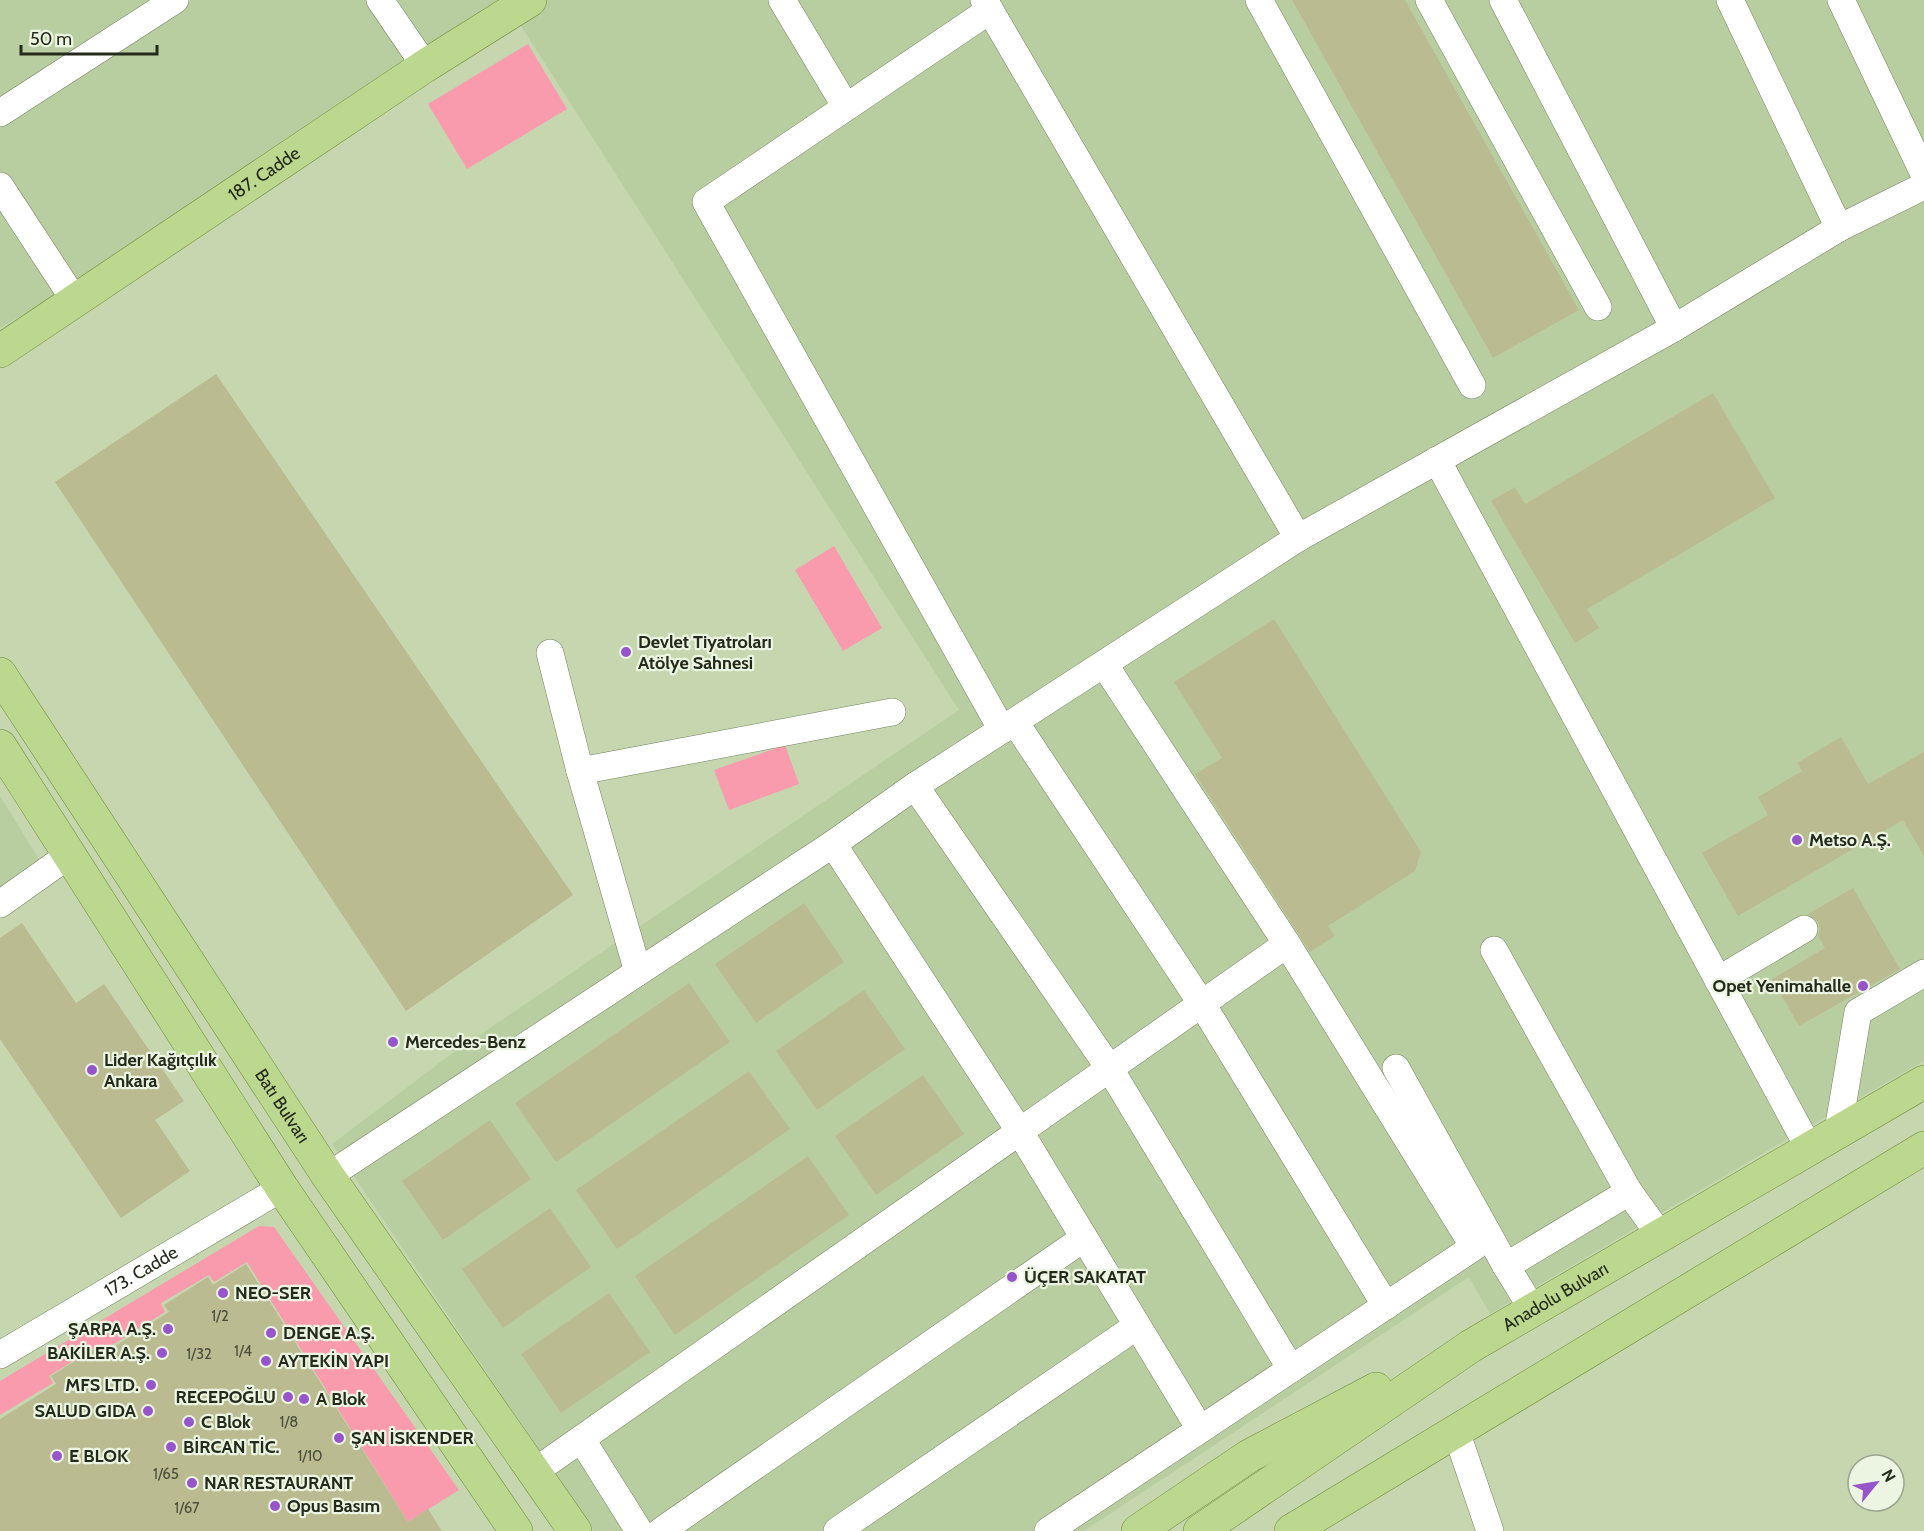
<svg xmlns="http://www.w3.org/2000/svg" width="1924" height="1531" font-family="Cabin,sans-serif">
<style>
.built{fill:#b9cea0}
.green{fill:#f99aad}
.building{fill:#bbbb92}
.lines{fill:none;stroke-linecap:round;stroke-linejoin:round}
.minor-casing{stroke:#73835f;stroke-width:28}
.major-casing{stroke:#6b8935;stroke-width:34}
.minor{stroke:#fff;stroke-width:27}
.major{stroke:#bcd78e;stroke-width:33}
.poi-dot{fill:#9655cb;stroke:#ebf5e1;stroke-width:2}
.labels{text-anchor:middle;stroke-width:4.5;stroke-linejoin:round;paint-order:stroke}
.number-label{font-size:15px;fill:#4a4f3a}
.street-label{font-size:18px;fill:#252b1c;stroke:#ebf5e1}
.poi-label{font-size:18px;font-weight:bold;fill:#252b1c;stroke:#ebf5e1;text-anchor:start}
</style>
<rect width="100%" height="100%" fill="#c6d7b0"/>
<g class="built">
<polygon points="0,0 1924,0 1924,1061 1777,1145 1490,1314 1469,1277 1084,1531 594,1531 332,1144 450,1055 959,710 521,26 0,328"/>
<polygon points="0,796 52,880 0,914"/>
</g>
<g class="green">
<polygon points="528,44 567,109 467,169 428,104"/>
<polygon points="834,546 882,628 843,651 795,570"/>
<polygon points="785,745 799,784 729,810 714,770"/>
<polygon points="259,1226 274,1227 459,1490 408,1522 247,1262 214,1282 209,1275 161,1303 165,1312 101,1352 97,1346 49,1376 53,1383 0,1415 0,1381"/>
</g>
<g class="building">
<polygon points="1292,0 1405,0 1579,310 1493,358"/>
<polygon points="216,374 573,895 406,1011 55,482"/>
<polygon points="1713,393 1775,498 1587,609 1599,628 1575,643 1491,501 1515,487 1525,504"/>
<polygon points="1274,619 1421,852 1415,871 1328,926 1335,936 1310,952 1195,774 1222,758 1174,682"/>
<polygon points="1841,737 1868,784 1924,752 1924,856 1903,820 1738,916 1702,853 1768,815 1758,797 1802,771 1797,763"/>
<polygon points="1853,888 1900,969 1799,1026 1772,979 1825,948 1818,936 1820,928 1818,922 1808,914"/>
<polygon points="804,903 844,962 756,1023 715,964"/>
<polygon points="22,923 76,1003 104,984 184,1101 155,1120 190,1171 121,1218 0,1039 0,938"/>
<polygon points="689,983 730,1042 556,1162 515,1103"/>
<polygon points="864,990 905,1049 817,1110 776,1051"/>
<polygon points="749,1071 790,1129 617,1249 576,1190"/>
<polygon points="923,1075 964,1134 876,1195 835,1136"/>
<polygon points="490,1120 531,1179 443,1240 402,1181"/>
<polygon points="808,1156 849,1215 675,1335 635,1276"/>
<polygon points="550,1208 591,1267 503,1328 462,1269"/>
<polygon points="246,1264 408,1522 428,1509 442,1531 0,1531 0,1419 56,1384 51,1376 97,1347 101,1355 169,1312 164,1305 208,1277 213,1285"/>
<polygon points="609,1293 650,1352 561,1413 521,1354"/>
</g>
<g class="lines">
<g class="minor-casing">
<g id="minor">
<polyline points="380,0 425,66"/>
<polyline points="782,0 846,107"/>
<polyline points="984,0 1298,538"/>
<polyline points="1259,0 1472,385"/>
<polyline points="1429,0 1598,307"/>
<polyline points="1503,0 1674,328"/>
<polyline points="1730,0 1839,228"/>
<polyline points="1841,0 1924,174"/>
<polyline points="990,10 706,202 1002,730"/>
<polyline points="0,113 175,0"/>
<polyline points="0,186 75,301"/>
<polyline points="1437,460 1809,1148"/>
<polyline points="550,653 580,771 638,972"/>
<polyline points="1015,722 1202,1004 1386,1306"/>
<polyline points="580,771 892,712"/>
<polyline points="915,786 1110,1069 1291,1369"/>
<polyline points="833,844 1020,1132 1200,1429"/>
<polyline points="0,904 69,855"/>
<polyline points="1494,950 1629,1192 1660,1235"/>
<polyline points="1718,980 1804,929"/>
<polyline points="1396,1068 1506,1266 1533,1310"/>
<polyline points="1838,1131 1858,1012 1924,973"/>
<polyline points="328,1176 833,844 915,786 1298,538 1674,328 1839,228 1924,186"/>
<polyline points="1506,1266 1629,1192"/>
<path id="s1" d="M0,1355L282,1188"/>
<polyline points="1456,1431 1490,1531"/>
<polyline points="582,1440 639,1531"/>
<polyline points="534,1472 1287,944"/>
<polyline points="661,1531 1084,1238"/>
<polyline points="837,1531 1137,1326"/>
<polyline points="1048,1531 1474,1247 1287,944 1104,664"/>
</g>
</g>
<g class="major-casing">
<g id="major">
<path id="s2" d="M0,351L425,66L530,0"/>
<path id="s3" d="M0,674L328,1176L575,1531"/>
<polyline points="0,746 282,1188 516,1531"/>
<polyline points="1138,1531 1249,1456 1376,1389"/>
<path id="s4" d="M1200,1531L1471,1346L1924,1082"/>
<polyline points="1291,1531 1924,1148"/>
</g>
</g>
<use href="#minor" class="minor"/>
<use href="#major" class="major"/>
</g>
<g class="poi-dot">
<circle cx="626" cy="652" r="6"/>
<circle cx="1797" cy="840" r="6"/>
<circle cx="1863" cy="986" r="6"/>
<circle cx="393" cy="1042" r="6"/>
<circle cx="92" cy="1070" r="6"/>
<circle cx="1012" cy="1277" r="6"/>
<circle cx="223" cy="1293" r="6"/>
<circle cx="168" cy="1329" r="6"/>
<circle cx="271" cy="1333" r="6"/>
<circle cx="162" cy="1353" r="6"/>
<circle cx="266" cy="1361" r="6"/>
<circle cx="151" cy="1385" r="6"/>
<circle cx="288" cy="1397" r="6"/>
<circle cx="304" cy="1399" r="6"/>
<circle cx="148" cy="1411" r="6"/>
<circle cx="189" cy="1422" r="6"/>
<circle cx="339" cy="1438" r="6"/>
<circle cx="171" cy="1447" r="6"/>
<circle cx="57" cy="1456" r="6"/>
<circle cx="192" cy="1483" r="6"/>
<circle cx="275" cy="1506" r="6"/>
</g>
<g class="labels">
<g class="number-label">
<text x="220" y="1321">1/2</text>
<text x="243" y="1356">1/4</text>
<text x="199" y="1359">1/32</text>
<text x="289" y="1427">1/8</text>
<text x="310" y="1461">1/10</text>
<text x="166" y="1479">1/65</text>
<text x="187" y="1513">1/67</text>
</g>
<g class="street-label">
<text dy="6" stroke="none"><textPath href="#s2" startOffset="318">187. Cadde</textPath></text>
<text dy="6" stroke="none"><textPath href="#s3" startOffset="516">Batı Bulvarı</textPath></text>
<text dy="6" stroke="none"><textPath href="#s1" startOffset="164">173. Cadde</textPath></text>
<text dy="6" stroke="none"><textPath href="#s4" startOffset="426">Anadolu Bulvarı</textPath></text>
</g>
<g class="poi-label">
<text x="638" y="648">Devlet Tiyatroları<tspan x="638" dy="21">Atölye Sahnesi</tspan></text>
<text x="1809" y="846">Metso A.Ş.</text>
<text x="1851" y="992" text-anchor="end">Opet Yenimahalle</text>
<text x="405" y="1048">Mercedes-Benz</text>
<text x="104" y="1066">Lider Kağıtçılık<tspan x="104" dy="21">Ankara</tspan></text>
<text x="1024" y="1283">ÜÇER SAKATAT</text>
<text x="235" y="1299">NEO-SER</text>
<text x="156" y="1335" text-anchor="end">ŞARPA A.Ş.</text>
<text x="283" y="1339">DENGE A.Ş.</text>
<text x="150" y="1359" text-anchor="end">BAKİLER A.Ş.</text>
<text x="278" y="1367">AYTEKİN YAPI</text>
<text x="139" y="1391" text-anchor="end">MFS LTD.</text>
<text x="276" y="1403" text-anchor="end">RECEPOĞLU</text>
<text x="316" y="1405">A Blok</text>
<text x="136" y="1417" text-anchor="end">SALUD GIDA</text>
<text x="201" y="1428">C Blok</text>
<text x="351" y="1444">ŞAN İSKENDER</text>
<text x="183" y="1453">BİRCAN TİC.</text>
<text x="69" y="1462">E BLOK</text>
<text x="204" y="1489">NAR RESTAURANT</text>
<text x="287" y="1512">Opus Basım</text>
</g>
</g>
<g transform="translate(1876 1483) rotate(60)"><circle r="28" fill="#ebf5e1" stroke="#9ca492" stroke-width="1.5"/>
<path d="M0-4.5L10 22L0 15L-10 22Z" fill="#9655cb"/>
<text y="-9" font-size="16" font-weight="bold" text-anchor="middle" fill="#252b1c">N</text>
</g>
<path d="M21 45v9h136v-9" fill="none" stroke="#252b1c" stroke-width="3"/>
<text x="30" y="45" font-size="18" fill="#252b1c" stroke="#ebf5e1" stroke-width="4.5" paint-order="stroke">50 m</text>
</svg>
